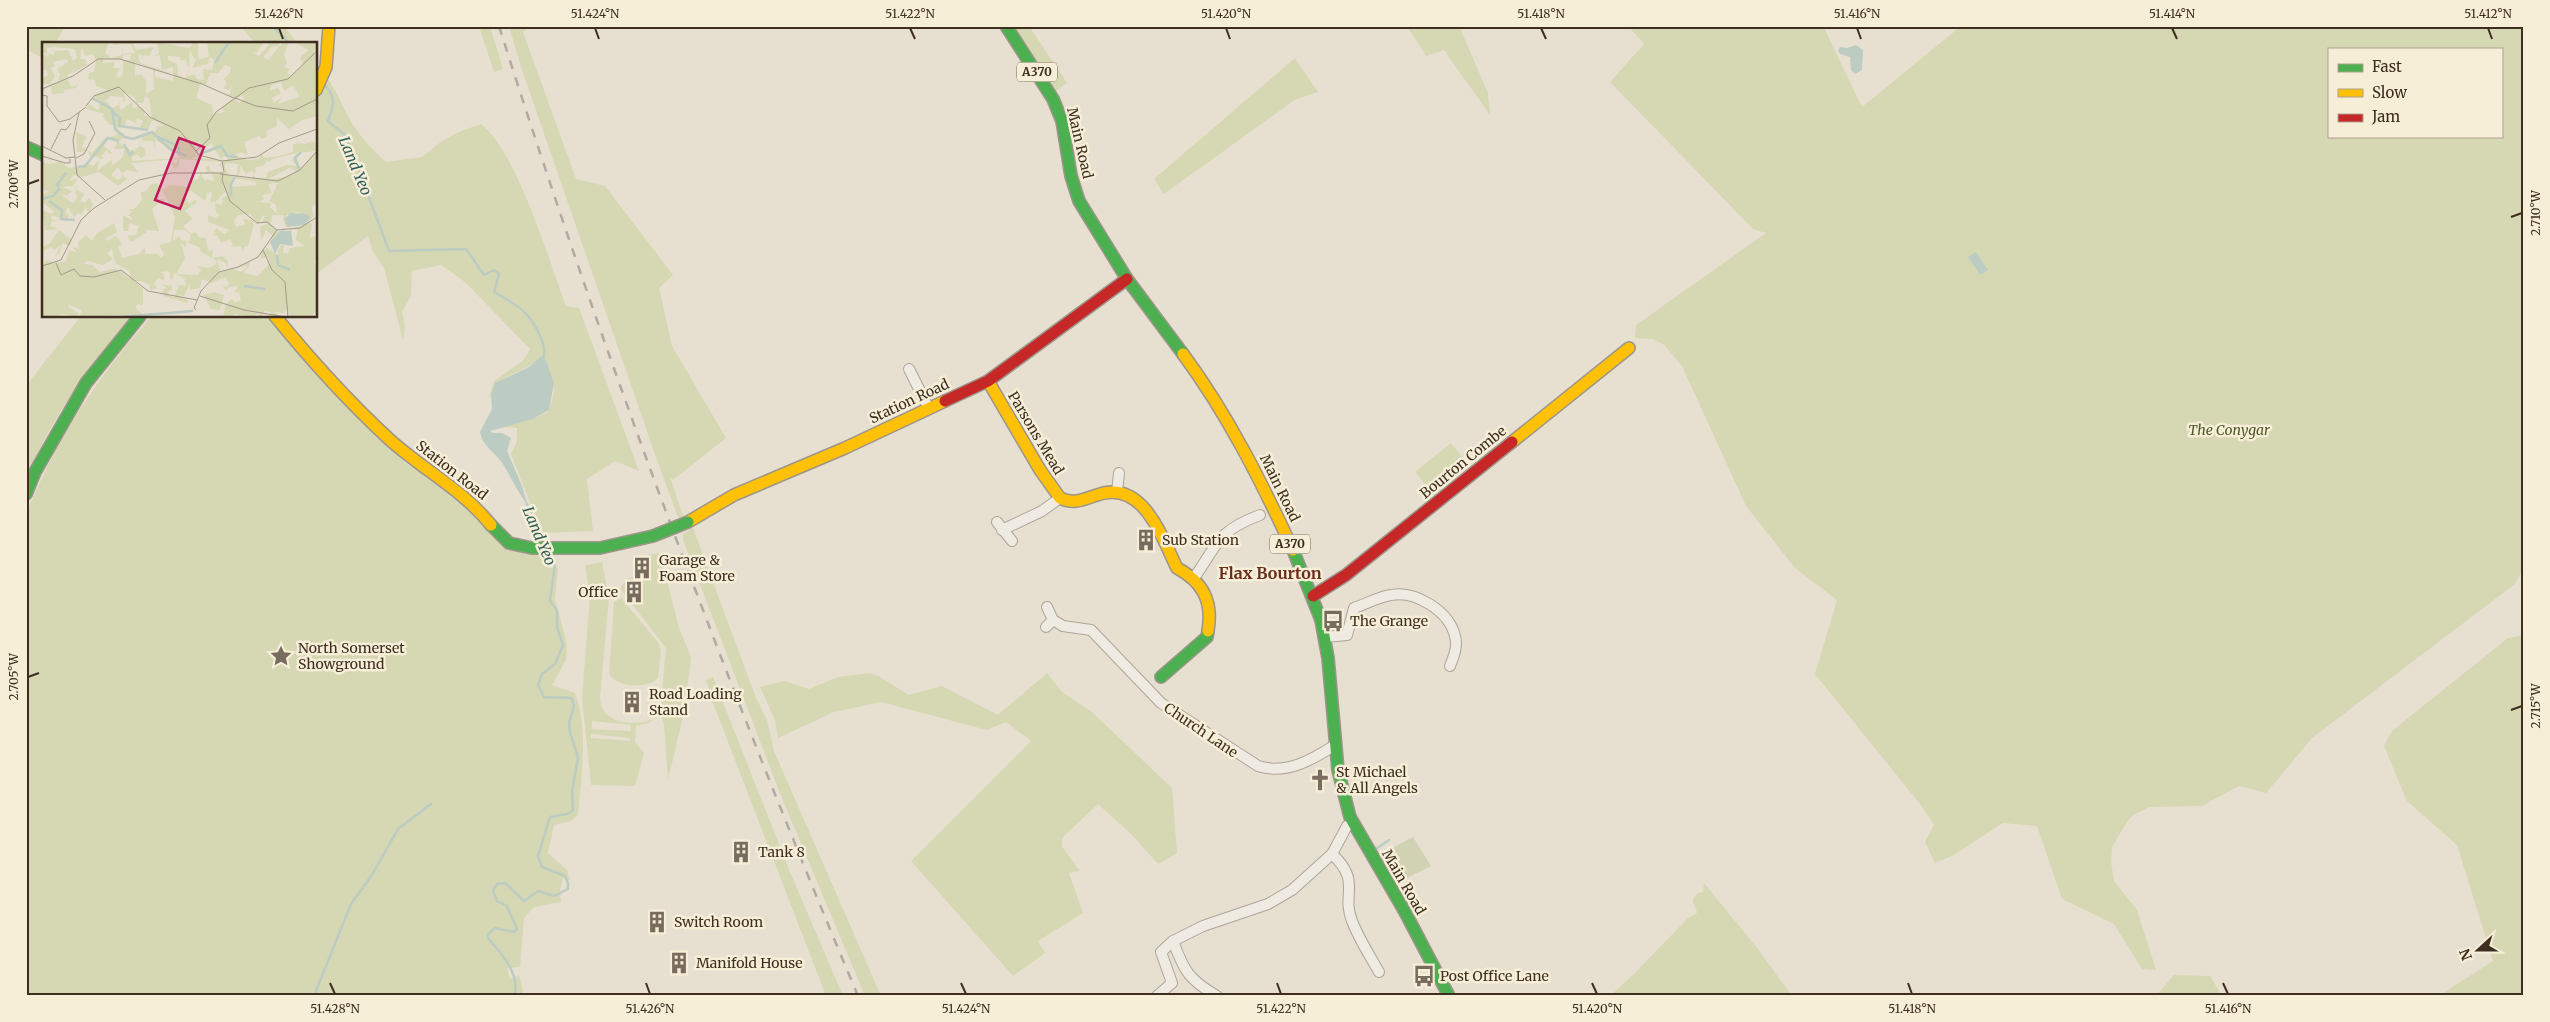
<svg xmlns="http://www.w3.org/2000/svg" width="2550" height="1022" font-family="Merriweather,serif">
<style>
.green{fill:#d6d7b3;fill-rule:evenodd}
.cemetery{fill:#d1d1b3}
.water{fill:#bcccc2}
.lines{fill:none;stroke-linecap:round;stroke-linejoin:round}
.stream{stroke:#bcccc2;stroke-width:2.5}
.street-casing{stroke:#ada599;stroke-width:12}
.fast-casing{stroke:#9c958a;stroke-width:14}
.slow-casing{stroke:#9c958a;stroke-width:14}
.jam-casing{stroke:#9c958a;stroke-width:14}
.street{stroke:#efebe3;stroke-width:10}
.fast{stroke:#4caf50;stroke-width:11}
.slow{stroke:#ffc107;stroke-width:11}
.jam{stroke:#c62828;stroke-width:11}
.rail{stroke:#afaaa2;stroke-width:2.5;stroke-dasharray:9 9;stroke-linecap:butt}
.fast-bridge-casing{stroke:#9c958a;stroke-width:14;stroke-linecap:butt}
.fast-bridge{stroke:#4caf50;stroke-width:11}
.ticks{fill:none;stroke:#3d2e20;stroke-width:2}
.labels{text-anchor:middle;stroke-width:5;stroke-linejoin:round;paint-order:stroke}
.shield{fill:#f7eed8;stroke:#756857;stroke-width:1}
.shield-label{font-size:12px;font-weight:bold;fill:#3d2e20}
.street-label{font-size:14px;fill:#3d2e20;stroke:#f7eed8}
.park-label{font-size:14px;font-style:italic;fill:#4d5a26;stroke:#f7eed8}
.poi-label{font-size:14px;fill:#3d2e20;stroke:#f7eed8;text-anchor:start}
.water-label{font-size:15px;font-style:italic;fill:#2f5d5a;stroke:#f7eed8}
.quarter-label{font-size:16px;font-weight:bold;fill:#6b2e1e;stroke:#f7eed8}
.inset-river{fill:none;stroke:#bcccc2;stroke-width:2.5}
.inset-road{fill:none;stroke:#a3998a;stroke-width:1}
.view{fill:#c2185b;fill-opacity:0.15;stroke:#c2185b;stroke-width:2.5}
.inset-edge{fill:none;stroke:#3d2e20;stroke-width:2.5}
.neatline{fill:none;stroke:#3d2e20;stroke-width:2}
.ticks-label{font-size:12px;text-anchor:middle;fill:#3d2e20}
</style>
<rect width="100%" height="100%" fill="#e7e0d1"/>
<g class="green">
<polygon points="26,26 65,26 55,44 44,44 44,59 26,49"/>
<polygon points="240,26 284,26 298,44 256,44"/>
<polygon points="479,26 490,26 503,69 494,72"/>
<polygon points="509,26 529,26 523,32 576,179 605,186 673,275 659,288 672,346 726,438 673,480 670,477 683,516 678,517 658,463 521,67"/>
<polygon points="1012,26 1029,26 1067,83 1056,91"/>
<polygon points="1407,26 1459,26 1488,93 1490,115 1444,50 1426,56"/>
<path d="M1628,26H1823L1862,107L1961,26H2524V567L2515,584L2312,738L2266,793L2239,786L2202,806L2150,807L2133,815L2127,822L2112,847L2111,862L2114,881L2137,910L2156,970L2142,969L2114,924L2062,899L2037,826L2003,823L1954,855L1935,863L1925,842L1934,825L1920,804L1815,674L1837,600L1795,568L1746,506L1682,366L1664,345L1653,339L1635,338L1636,325L1766,233L1753,229L1610,82L1644,44ZM2329,49H2501V136H2329Z"/>
<polygon points="1295,58 1318,92 1296,99 1164,194 1154,179"/>
<path d="M327,78C336,90 341,103 348,116C357,133 372,150 386,162L422,157L442,141L461,131L481,124C517,152 549,261 566,306L579,308L639,471L615,461L587,479L593,531L542,533L511,454L517,441V428L503,427L533,419L548,412C558,391 555,373 539,358C526,373 492,375 490,398L489,397L494,381L523,361L530,349L465,282L441,265L412,271L411,296L402,312L405,327L403,340L384,268L373,252L368,236L316,274V96Z"/>
<path d="M81,316H131C89,367 52,417 26,478V381L29,382Z"/>
<path d="M152,316H269L405,463L461,499L485,523L541,554L548,568H558L555,600L567,644L566,660L552,685L575,693C589,728 581,778 578,815L571,821L554,825L548,853L567,870L570,880L563,878L560,890L561,902L534,907L524,918L520,967L507,968L510,979L519,975L523,990L521,996H26V514C59,435 95,380 152,316Z"/>
<polygon points="1451,443 1465,461 1430,490 1415,472"/>
<polygon points="693,528 756,698 767,720 774,751 881,996 865,996 779,791 683,540 683,534"/>
<polygon points="660,553 679,628 691,657 685,708 668,780 664,724 660,712 666,648 620,588 629,578 650,575 647,555"/>
<path d="M602,562L609,598L600,697C600,720 624,725 643,722C648,722 650,719 653,720L649,723L636,726L635,742L644,753L635,786L591,785L582,698L590,596L585,565ZM592,721L631,725V731L592,729ZM591,734L630,738V741L591,738Z"/>
<path d="M621,598L658,642L661,650L658,678C648,689 615,688 609,673L614,602Z"/>
<polygon points="2524,635 2524,996 2439,996 2493,961 2457,845 2407,801 2384,746 2392,731 2508,638"/>
<polygon points="870,673 880,677 909,695 942,686 998,715 1047,673 1062,692 1093,713 1172,788 1177,853 1158,864 1130,833 1098,804 1062,838 1062,847 1080,871 1069,873 1083,913 1038,941 1045,953 1013,976 911,861 1031,741 1006,722 987,730 881,702 834,712 778,738 775,720 760,687 785,681 809,689 838,677"/>
<polygon points="713,677 790,872 843,996 826,996 713,703 706,680"/>
<path d="M1704,883L1758,949L1792,996H1754L1750,994L1741,996H1610L1633,975L1688,918L1697,913C1696,905 1688,901 1698,893L1703,892Z"/>
<polygon points="2174,975 2210,976 2222,996 2156,996"/>
</g>
<polygon class="cemetery" points="1413,837 1431,866 1393,885 1377,856"/>
<g class="water">
<polygon points="1856,45 1863,50 1862,70 1855,74 1851,70 1850,57 1840,54 1838,50 1840,47 1847,48"/>
<polygon points="1976,252 1988,270 1980,275 1968,257"/>
<path d="M541,356L546,360L554,383L549,410L533,419L490,431L493,433H502L511,438L507,451L522,486L528,506C518,492 511,478 503,464C495,452 483,447 480,432L492,409L491,394L495,383L529,367Z"/>
</g>
<g class="lines">
<g class="stream">
<polyline points="272,26 290,44"/>
<path d="M326,86C337,99 333,106 328,121L346,136L389,251L466,249L484,275L494,270L499,274L494,292C504,298 519,305 527,315C536,325 548,347 543,359"/>
<polyline points="527,504 542,543"/>
<polyline points="1376,849 1389,840"/>
<polyline points="314,996 351,904 372,875 398,829 431,804"/>
<path d="M514,996C521,974 501,953 488,938V934L495,928L514,932L517,929L507,906L497,901L493,891L497,884L505,883L524,901L538,891L554,896L568,889V883L565,876L542,867L538,856L550,817L567,814L573,810L572,792L578,757L570,733L569,723L574,706L572,698L544,697L538,685L542,674L555,664L563,645L557,627V610L550,601L555,565L547,552"/>
</g>
<g class="street-casing">
<g id="street">
<polyline points="909,369 929,409"/>
<polyline points="1117,492 1119,473"/>
<polyline points="997,522 1012,541"/>
<polyline points="1002,530 1042,511 1060,498"/>
<path d="M1194,578C1218,544 1217,531 1260,515"/>
<polyline points="1047,607 1053,620"/>
<path d="M1046,627L1053,620L1063,626L1091,630L1161,703L1258,766C1286,775 1312,760 1335,745"/>
<path d="M1325,637L1347,635L1354,608C1366,604 1378,597 1391,595C1415,590 1449,611 1455,636C1458,646 1454,656 1450,666"/>
<path d="M1332,854C1362,882 1341,893 1352,921C1359,939 1370,956 1379,972"/>
<polyline points="1157,996 1172,983 1161,952 1173,941"/>
<path d="M1217,996C1189,980 1184,971 1173,941L1203,926L1268,904L1292,890L1332,854L1347,826L1352,823"/>
</g>
</g>
<g class="fast-casing">
<g id="fast">
<polyline points="1006,26 1053,99 1062,121 1071,176 1079,201 1127,279 1183,354"/>
<polyline points="26,147 44,155"/>
<polyline points="26,494 35,472 86,383 140,316"/>
<polyline points="491,525 509,543 532,548 600,548 653,536"/>
<polyline points="1293,550 1321,620 1328,658 1338,770 1350,817 1405,912 1449,996"/>
<polyline points="1161,677 1207,637 1208,631"/>
</g>
</g>
<g class="slow-casing">
<g id="slow">
<polyline points="316,90 326,67 329,26"/>
<path d="M275,316C310,359 349,402 389,439C423,470 462,489 491,525"/>
<path d="M1183,354C1228,415 1261,481 1293,550"/>
<path d="M988,381L1040,470L1060,498C1074,505 1084,499 1097,495C1143,478 1162,538 1177,568C1203,582 1213,601 1208,631"/>
<polyline points="1512,442 1629,348"/>
<polyline points="688,522 734,495 845,448 945,401"/>
</g>
</g>
<g class="jam-casing">
<g id="jam">
<polyline points="945,401 988,381 1127,279"/>
<polyline points="1313,596 1346,575 1512,442"/>
</g>
</g>
<use href="#street" class="street"/>
<use href="#fast" class="fast"/>
<use href="#slow" class="slow"/>
<use href="#jam" class="jam"/>
<path class="rail" d="M499,26C603,355 724,678 858,996"/>
<g class="fast-bridge-casing">
<polyline id="fast-bridge" points="653,536 688,522"/>
</g>
<use href="#fast-bridge" class="fast-bridge"/>
</g>
<path class="ticks" d="M279,28L283,39M595,28L599,39M910,28L915,39M1226,28L1230,39M1541,28L1546,39M1857,28L1861,39M2172,28L2177,39M2488,28L2492,39M28,184L39,180M2511,217L2522,213M28,677L39,673M2511,710L2522,706M330,983L335,994M646,983L650,994M961,983L966,994M1277,983L1281,994M1592,983L1597,994M1908,983L1912,994M2223,983L2228,994"/>
<defs>
<g id="building-bare" transform="scale(1.725)"><path d="M-4-6H4V6H1V3H-1V6H-4ZM-2.5-4.3h1.7v1.8h-1.7ZM.8-4.3h1.7v1.8H.8ZM-2.5-1h1.7V.8h-1.7ZM.8-1h1.7V.8H.8Z" fill="#786c5e" stroke="#f7eed8" stroke-width="2.5" paint-order="stroke"/></g>
<g id="bus-bare" transform="scale(1.725)"><path d="M-5-6H5V4H4V6H2V4H-2V6H-4V4H-5ZM-3.5-4V0h7V-4ZM-3.5 1.2v1.5H-2V1.2ZM2 1.2v1.5H3.5V1.2Z" fill="#786c5e" stroke="#f7eed8" stroke-width="2.5" paint-order="stroke"/></g>
<g id="sight-bare" transform="scale(1.725)"><path d="M0-6L1.8-2.2L6-1.7L2.9 1.2L3.7 5.4L0 3.3L-3.7 5.4L-2.9 1.2L-6-1.7L-1.8-2.2Z" fill="#786c5e" stroke="#f7eed8" stroke-width="2.5" paint-order="stroke"/></g>
<g id="church-bare" transform="scale(1.725)"><path d="M-1.2-6h2.4v3.5h3.3v2.4h-3.3V6h-2.4V-.1h-3.3v-2.4h3.3Z" fill="#786c5e" stroke="#f7eed8" stroke-width="2.5" paint-order="stroke"/></g>
</defs>
<g fill-rule="evenodd">
<use href="#building-bare" x="1146" y="540"/>
<use href="#building-bare" x="642" y="568"/>
<use href="#building-bare" x="634" y="592"/>
<use href="#bus-bare" x="1333" y="621"/>
<use href="#sight-bare" x="281" y="656"/>
<use href="#building-bare" x="632" y="702"/>
<use href="#church-bare" x="1320" y="780"/>
<use href="#building-bare" x="741" y="852"/>
<use href="#building-bare" x="657" y="922"/>
<use href="#building-bare" x="679" y="963"/>
<use href="#bus-bare" x="1424" y="976"/>
</g>
<g class="labels">
<g class="shield">
<rect x="1017" y="62.5" width="40" height="19" rx="4"/>
<rect x="1270" y="534.5" width="40" height="19" rx="4"/>
</g>
<g class="shield-label">
<text x="1037" y="76">A370</text>
<text x="1290" y="548">A370</text>
</g>
<g class="street-label">
<text transform="translate(1080 143) rotate(77)" y="5">Main Road</text>
<text transform="translate(909 401) rotate(-25)" y="5">Station Road</text>
<text transform="translate(1036 433) rotate(59)" y="5">Parsons Mead</text>
<text transform="translate(1463 462) rotate(-39)" y="5">Bourton Combe</text>
<text transform="translate(452 470) rotate(38)" y="5">Station Road</text>
<text transform="translate(1280 488) rotate(64)" y="5">Main Road</text>
<text transform="translate(1201 730) rotate(34)" y="5">Church Lane</text>
<text transform="translate(1404 882) rotate(60)" y="5">Main Road</text>
</g>
<g class="park-label">
<text x="2229" y="435">The Conygar</text>
</g>
<g class="poi-label">
<text x="1162" y="545">Sub Station</text>
<text x="659" y="565">Garage &amp;<tspan x="659" dy="16">Foam Store</tspan></text>
<text x="618" y="597" text-anchor="end">Office</text>
<text x="1350" y="626">The Grange</text>
<text x="298" y="653">North Somerset<tspan x="298" dy="16">Showground</tspan></text>
<text x="649" y="699">Road Loading<tspan x="649" dy="16">Stand</tspan></text>
<text x="1336" y="777">St Michael<tspan x="1336" dy="16">&amp; All Angels</tspan></text>
<text x="758" y="857">Tank 8</text>
<text x="674" y="927">Switch Room</text>
<text x="696" y="968">Manifold House</text>
<text x="1440" y="981">Post Office Lane</text>
</g>
<g class="water-label">
<text transform="translate(355 166) rotate(67)" y="5">Land Yeo</text>
<text transform="translate(539 536) rotate(67)" y="5">Land Yeo</text>
</g>
<g class="quarter-label">
<text x="1270" y="579">Flax Bourton</text>
</g>
</g>
<g transform="translate(42 42)">
<rect width="275" height="275" fill="#e7e0d1"/>
<path d="M0,0H67L63,11L69,16L80,13L81,6V12L93,11L89,2L71,3L70,0H90L94,8L112,5L107,14L96,13L98,21L131,32V25L120,28L118,13L112,14L117,11L115,0L147,6L151,1L147,0H156V16L160,17L167,15L165,0H222L214,11L210,10L217,14L227,3L224,0H236L237,4H231L221,15L226,18L241,0H247L242,13L245,21L241,25L249,27L245,30L249,34L261,23L258,15L267,8L252,0H275V9L271,12L275,10V74L260,78L247,87L235,76V84L224,89L225,94L220,97L217,94L202,100L206,113L198,110L193,113L205,118L217,117L220,112L222,116L237,114L251,110V103L255,101L263,102L275,97L270,100L275,101V163L270,164L271,175L266,180L270,182L268,196L272,194L275,197V217L271,221L275,220V274L273,270L270,275H249L245,266L242,271L232,270L239,275H225L230,270L222,269L220,275H216L217,270L211,275L192,272L190,275H181L184,262L190,257L193,261L199,258L197,250L192,251L196,244L187,245L184,249L181,244L185,245L187,241L183,235L170,241L160,237L158,246L148,248V241L142,254L137,253L136,255L146,258L145,261L122,254L120,249L124,245L119,242L130,244V249L124,247L127,248L126,253L132,255L137,243L144,244L143,237L132,231L131,237H128V231L124,229L118,231L122,232V238L116,236L112,241L115,247H108V243L99,239H92L101,247V263L95,262L94,266L100,272L37,275L40,268L27,263L26,265L36,271L35,275L21,272L17,273L19,275H0V224L5,218L16,221L24,219L27,208L35,211L31,205L37,207L36,200L44,193L50,199L55,191L72,181L75,190L63,197L65,199L74,194L81,203L76,205L80,216L97,212L103,205V212H116L119,216L122,212L117,203L129,200L133,175L121,149L114,151L115,157H122V163L117,161L110,167L117,189L102,188L105,190L89,200L85,194L94,193L97,184L87,181L86,189H81V173L90,178L89,174H85L90,170L86,167H92L100,158L99,150L104,149L109,142L116,141L118,149L128,143L146,145L149,143L145,141L156,137L159,131L163,140L164,137L172,139L170,131L162,132L165,130L163,125L167,123L168,129L181,132V123L174,125L187,116L181,114L180,118L173,108L149,117L173,116L178,120L138,117L136,125L132,127L129,121L132,120L134,123L136,117L89,121L96,130L85,128L80,132L76,125L69,133L76,138L81,133L85,137L76,144L57,130L37,136L33,132L27,139L36,137L31,144L20,145L30,149L26,153L18,152L31,161L35,156L33,147L34,145L37,143L33,147L42,152L38,159L43,161L47,156L51,162L48,171L41,163L43,167L39,173L36,171L32,175L26,165L23,170L27,173L24,179L10,173L9,177L17,180L10,179L8,184L17,187L3,188L0,168L10,172L12,169L0,160L1,152L7,150L0,146V119L6,122L18,120L27,126L42,124L44,121L51,124L57,118L55,129L69,118V114L70,123L80,116L83,107H72L76,98L67,96L75,92L73,83H68L60,74L63,72L44,67L47,62L55,68L58,66L57,62H61L51,53L65,48L54,44L53,38L46,37L47,31L52,30L54,18L51,12L43,14L40,5L38,17H43L45,23L32,30L30,27L31,30L25,33L27,35L16,39L18,32L15,27L26,20L24,17L11,20L13,24L9,26L13,34L8,42L26,38L29,45L35,43L34,38L36,43L34,46L21,48L23,51L10,52L9,43L8,45L0,48L8,42H0V36L6,33L4,27L0,29V12L1,15L3,11L4,15L7,13L5,11H0ZM11,5L33,7L35,16L31,19L26,8L13,9L12,13L5,11V6ZM148,7L152,17L155,16L150,26L166,22L168,15L172,18L170,28L161,27L162,38L155,37L152,32L146,34V31L143,37L136,33L135,22L126,18V14L138,15L139,19L143,17L147,26ZM89,12L88,18L81,19V32L77,36L74,34L78,26H71L73,20L61,21V17H81V13ZM93,20L111,27L112,47L104,52V39L99,32L93,34ZM183,23L189,25L188,31L182,37L185,42L181,46L187,48L190,43L187,54L195,57L200,53L202,57L197,61L192,57L179,66L183,70L171,72L170,63L154,56L158,43L155,40L164,43L168,31H176ZM113,28L132,32L131,39L113,35ZM239,40L242,49L251,43L258,55L235,62L241,54L232,61L230,56L239,51L236,46L228,49L229,43ZM82,50L93,55L94,61H101L103,54L107,56L110,76L102,73L103,69L96,64L91,67L90,60L79,68L76,61L83,59ZM68,54L81,55V59L70,67L66,60H62ZM95,76L101,79L98,85L102,88H106L110,78L123,84H115L113,90L100,92V99H111L113,107V92L115,99L134,110L138,116L90,119V115L95,112L99,116L104,113L103,106L98,104L92,109L83,106L76,99L84,95L74,87L83,84L84,77L94,81ZM157,100L161,104L164,101L161,107L170,101L172,106L157,112L152,103ZM274,109L261,124L258,125L254,119L256,111ZM255,111L250,118L255,124L245,123L226,130L224,136H213L211,131V137L195,135L199,128L197,122L204,132L209,129L214,131L213,125L221,124L226,118L227,120L230,117ZM183,121L196,122L195,133H186L184,126L183,131ZM247,126L255,129L243,135L225,138ZM193,136L214,140L215,143L189,145ZM236,141L227,159L234,163L235,172L228,165L229,161L217,160L222,157L220,153L230,151L226,142ZM150,149L163,159L165,151L170,150L168,160H173L183,150L186,153L180,156V163L173,161L174,170L178,173L173,176L166,173V180L188,188L182,192L174,186L171,194L175,193L179,201L188,197L191,203L188,205L199,204L201,210L202,205L206,204L212,182L210,178L201,177L203,182L194,185L192,179L196,173L208,172L216,182L221,173L223,174L220,180L227,181L218,185L219,200L224,188L231,194L228,199L238,189L247,187L250,190L249,186H246L233,191L235,188L228,183L231,173H242L241,178L244,185V173L255,170L268,176L260,184L250,185L256,186L254,198L263,204L250,205L254,206H248L246,212L241,211L242,203H239L235,213L224,205L223,209L221,207L215,215L219,211V217L225,214L228,221L216,234L201,231L207,224V220L194,227L206,223L200,230L191,227L178,230L175,217L184,221L185,227L186,219L180,214L170,216L171,208L166,209L164,196L156,195L154,190L149,192L141,184L151,177L143,169L156,159L152,158L148,162L145,159L142,150ZM132,188H143L149,193L147,200L139,198L137,194L131,199ZM139,200L144,206V200L157,205L159,210L175,219L174,222L167,226L156,224L159,228L156,233L134,232L143,216ZM70,207L73,221L87,229L90,237L83,234L80,228L73,229L75,226L58,230L51,223L41,222L45,219L61,223L71,217L65,211ZM34,90L44,94L43,99L39,98L42,100L40,105L50,111L64,95L67,96L62,99V104L71,111L67,112L65,108L59,114L62,117H58L51,112L49,115L46,109L35,110ZM17,188L30,198L27,204L20,201L18,211L13,214L19,203L12,208L9,205L0,210V205L7,202ZM160,249L163,253L172,250L182,253L178,268L169,267Z" fill="#d6d7b3" fill-rule="evenodd"/>
<path d="M248,171L265,172L268,176L262,183L245,185L243,177ZM238,189H249L251,204L238,202L233,212L228,200Z" fill="#bcccc2"/>
<path class="inset-river" d="M173,21L187,0M50,56L70,67L73,87L83,95L91,97L110,90L114,94M70,69L78,76L77,84L106,88M114,94L129,108L145,114M114,94L132,102L138,108M82,102L88,113L91,109M160,111L179,104L185,114L195,115M36,125L43,124L66,96L77,99M257,127L253,116L259,110M17,145L15,143L24,131M189,154V142L193,135M0,157L11,154L18,146M7,159L20,168L19,177L33,178M235,213L236,223L248,228M202,244L223,247M77,275L151,269"/>
<path class="inset-road" d="M0,47L31,34L56,17H78L160,42L194,57M0,53L5,54V64L17,80L28,77M193,56L214,64L251,69L275,57M44,64L52,54L77,45L108,75L138,89L157,113L180,119L182,130M37,70L31,98L35,133L63,158M28,77L44,65M0,104L24,116L33,115M9,107L19,87L24,88L29,81M154,109L168,96L165,83L174,70L207,46L246,37L275,9M0,114L23,121H28V117M34,116L42,112L53,91L47,79M180,119L215,115L237,101L275,87M181,131L180,138L188,159L215,181L225,180L235,188M178,132L236,139L258,128L275,109M221,208L230,228L243,240L246,275M14,221L19,233L32,227L38,234L52,235L79,228L106,249L155,258M0,224L19,218L39,178L52,166L97,138L129,131H181M158,254L202,268L244,275M154,268L152,266L159,249L177,230L196,225L216,215L235,188L258,186L275,175"/>
<path class="view" d="M137,96L162,105L138,167L113,158Z"/>
<rect width="275" height="275" class="inset-edge"/>
</g>
<rect width="2550" height="1022" fill="none" stroke="#f7eed8" stroke-width="55"/>
<rect x="2328" y="48" width="175" height="90" fill="#f7eed8" stroke="#ada18e"/>
<rect x="2338" y="64" width="25" height="8" fill="#4caf50" stroke="#ada18e"/>
<text x="2372" y="72" font-size="15" fill="#3d2e20">Fast</text>
<rect x="2338" y="89" width="25" height="8" fill="#ffc107" stroke="#ada18e"/>
<text x="2372" y="98" font-size="15" fill="#3d2e20">Slow</text>
<rect x="2338" y="114" width="25" height="8" fill="#c62828" stroke="#ada18e"/>
<text x="2372" y="122" font-size="15" fill="#3d2e20">Jam</text>
<g transform="translate(2478 950) rotate(249)" stroke="#f7eed8" stroke-width="4" paint-order="stroke">
<path d="M0-4L9 19L0 12L-9 19Z" fill="#3d2e20"/>
<text y="-8" font-size="14" font-weight="bold" text-anchor="middle" fill="#3d2e20">N</text>
</g>
<rect x="28" y="28" width="2494" height="966" class="neatline"/>
<g class="ticks-label">
<text x="279" y="18">51.426°N</text>
<text x="595" y="18">51.424°N</text>
<text x="910" y="18">51.422°N</text>
<text x="1226" y="18">51.420°N</text>
<text x="1541" y="18">51.418°N</text>
<text x="1857" y="18">51.416°N</text>
<text x="2172" y="18">51.414°N</text>
<text x="2488" y="18">51.412°N</text>
<text transform="translate(14 184) rotate(-90)" y="4">2.700°W</text>
<text transform="translate(2536 213) rotate(-90)" y="4">2.710°W</text>
<text transform="translate(14 677) rotate(-90)" y="4">2.705°W</text>
<text transform="translate(2536 706) rotate(-90)" y="4">2.715°W</text>
<text x="335" y="1013">51.428°N</text>
<text x="650" y="1013">51.426°N</text>
<text x="966" y="1013">51.424°N</text>
<text x="1281" y="1013">51.422°N</text>
<text x="1597" y="1013">51.420°N</text>
<text x="1912" y="1013">51.418°N</text>
<text x="2228" y="1013">51.416°N</text>
</g>
</svg>
